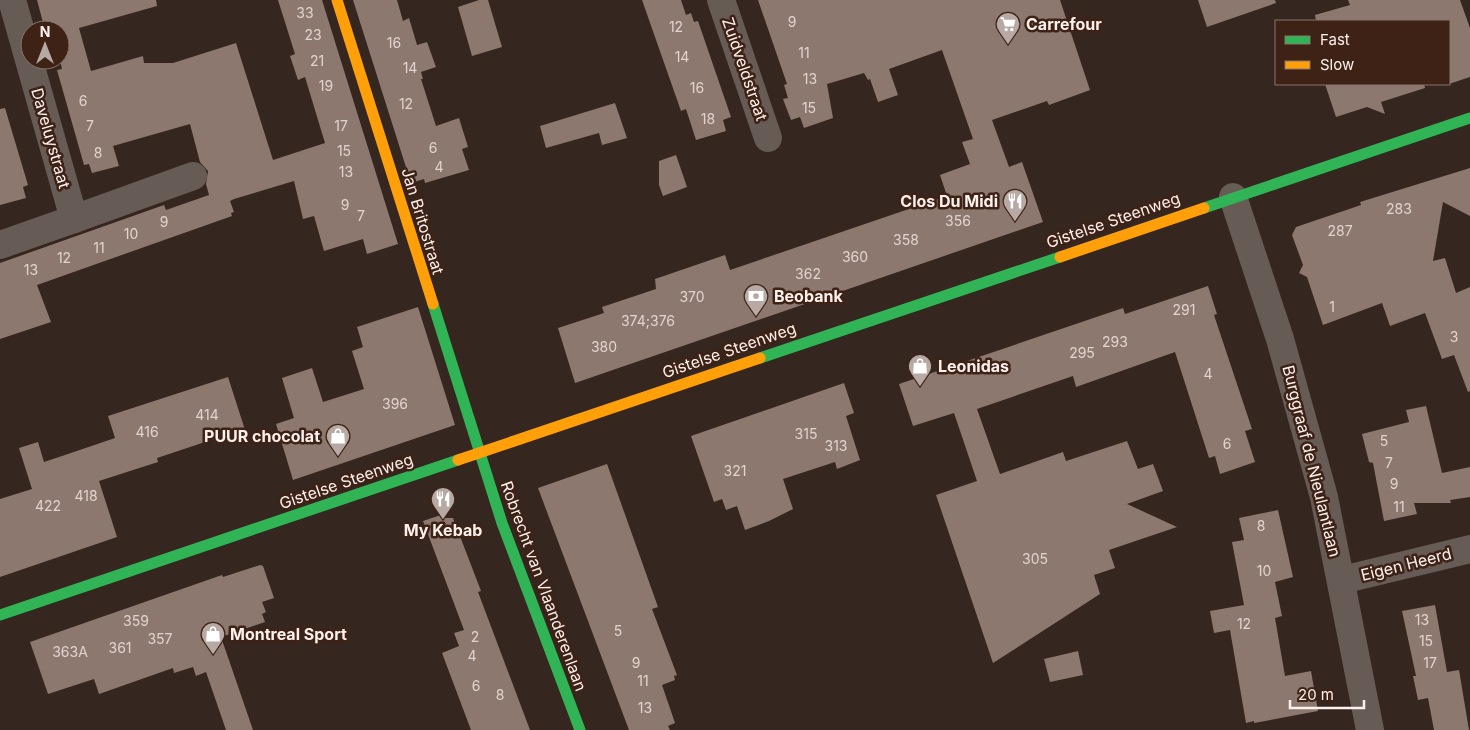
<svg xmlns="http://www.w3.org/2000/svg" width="1470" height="730" font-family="Inter,sans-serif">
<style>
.building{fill:#8d786f}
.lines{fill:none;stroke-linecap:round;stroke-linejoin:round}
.street{stroke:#665b55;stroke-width:28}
.fast{stroke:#30b455;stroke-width:11}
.slow{stroke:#ff9f0a;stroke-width:11}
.labels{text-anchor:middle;stroke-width:5;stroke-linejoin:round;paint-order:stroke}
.number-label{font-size:14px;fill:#e1d3ce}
.poi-label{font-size:16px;font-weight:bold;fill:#fdf1ed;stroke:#3e2216;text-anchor:start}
.street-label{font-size:16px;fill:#fdf1ed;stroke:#3e2216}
</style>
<rect width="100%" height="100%" fill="#35261f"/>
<g class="building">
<polygon points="37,0 156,0 157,6 79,28 91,71 143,56 144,63 173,63 236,43 273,160 325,143 305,77 298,80 290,56 295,54 278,0 322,0 398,244 367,254 363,239 324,251 314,216 303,219 294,181 234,199 230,201 234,212 231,213 232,216 37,285 51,322 0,339 0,263 164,205 166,210 209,195 206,184 208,171 200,162 190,124 113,146 119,166 92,173 89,164 84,165 57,70 62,69 60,60 60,30 45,30"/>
<polygon points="353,0 397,0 403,21 409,18 417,45 427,42 436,67 421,72 423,79 421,79 436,126 459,118 468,147 462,149 469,170 425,183 424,179 411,183"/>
<polygon points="479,0 488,0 502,47 472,56 458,7"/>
<polygon points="642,0 681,0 686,15 691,13 694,22 698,21 731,117 723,120 726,131 696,140 686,109 681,111"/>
<polygon points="758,0 1060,0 1090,90 1049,105 1047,101 992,120 1009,167 1022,162 1043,222 575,383 558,328 604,313 602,307 656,289 655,279 725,255 730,270 947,196 940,175 970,164 962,142 973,139 942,50 889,69 898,95 878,102 870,79 868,80 864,73 827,84 833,118 804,128 800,117 791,120 783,99 788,98 784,85 787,84"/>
<polygon points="1198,0 1275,0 1276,3 1207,27"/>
<polygon points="1348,0 1460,0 1470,28 1470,77 1449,84 1449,21 1316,21 1315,15 1350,5"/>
<polygon points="1325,84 1424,84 1425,88 1381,102 1385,114 1367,107 1336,117"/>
<polygon points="615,103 627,138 602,145 599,133 546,148 540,126"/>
<polygon points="5,108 28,185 23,187 26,198 0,205 0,109"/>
<polygon points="676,155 687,187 663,196 659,185 659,161"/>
<polygon points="1470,168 1470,216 1443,202 1433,261 1445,258 1456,293 1470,287 1470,391 1468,392 1454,355 1442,359 1425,313 1390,326 1382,303 1323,325 1307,277 1299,273 1303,265 1292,235 1296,227 1361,205 1360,202"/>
<polygon points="1208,286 1217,314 1214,315 1252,429 1245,431 1255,462 1220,474 1215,456 1209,458 1175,352 1076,387 1073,376 977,409 1000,474 1063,452 1066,461 1127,441 1138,469 1153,464 1163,491 1127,504 1177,527 1109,550 1115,568 1094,575 1100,594 993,663 936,495 977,481 954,413 913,426 899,384 1123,308 1125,314"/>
<polygon points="418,307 455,425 293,480 276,424 294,418 282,378 312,368 323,402 364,389 352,351 363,347 357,327"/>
<polygon points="228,377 246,433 215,443 214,439 157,458 158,462 99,481 117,537 0,577 0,499 32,489 19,448 38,442 44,462 65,455 115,438 108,416"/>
<polygon points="844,383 854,413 846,416 860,460 837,469 835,462 783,479 793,509 769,521 745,530 737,506 726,510 722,499 714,502 691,436"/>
<polygon points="1426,406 1442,473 1470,467 1470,497 1450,500 1451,503 1414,503 1417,514 1384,521 1373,463 1369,462 1362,434 1409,422 1406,410"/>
<polygon points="607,464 658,607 652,609 677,675 674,676 675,680 662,685 675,723 668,726 670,730 629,730 538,488"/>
<polygon points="1278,510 1293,577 1275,582 1282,616 1275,618 1285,676 1311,671 1318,711 1254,723 1254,721 1246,723 1230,630 1214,633 1210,611 1244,605 1232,542 1244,540 1239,518"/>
<polygon points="441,515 443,518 453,518 481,591 478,592 530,730 471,730 442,653 459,646 454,633 464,630 423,521"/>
<polygon points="260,565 263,566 274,598 262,602 266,612 262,614 265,622 221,637 253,730 226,730 206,672 196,676 193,667 174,673 173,668 99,694 94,679 48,694 30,642 222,575 223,577"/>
<polygon points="1435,605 1447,672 1459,670 1469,730 1434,730 1428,698 1418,700 1413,676 1416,676 1402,611"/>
<polygon points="1078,651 1083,675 1050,682 1044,659"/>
</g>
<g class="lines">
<g class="street">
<polyline points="721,0 768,138"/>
<polyline points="1233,197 1280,339 1324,497 1370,730"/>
<polyline points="74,219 193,176"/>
<polyline points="0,245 74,219 12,0"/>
<polyline points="1342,580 1470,549"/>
</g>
<g class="fast">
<polyline points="1204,208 1470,118"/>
<polyline points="433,304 502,523 580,730"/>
<polyline points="760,358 1060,257"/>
<polyline points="0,615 458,460"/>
</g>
<g class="slow">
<polyline points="337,0 433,304"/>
<polyline points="1060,257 1204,208"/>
<polyline points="458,460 760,358"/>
</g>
</g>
<defs>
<g id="supermarket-pin" transform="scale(1.25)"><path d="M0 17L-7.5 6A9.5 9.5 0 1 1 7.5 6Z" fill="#b7aaa5" stroke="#3e2216"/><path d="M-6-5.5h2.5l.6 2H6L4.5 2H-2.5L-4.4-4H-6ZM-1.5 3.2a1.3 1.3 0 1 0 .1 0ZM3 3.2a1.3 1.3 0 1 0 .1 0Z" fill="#fff"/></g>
<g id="restaurant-pin" transform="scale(1.25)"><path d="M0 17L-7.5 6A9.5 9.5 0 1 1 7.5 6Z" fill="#b7aaa5" stroke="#3e2216"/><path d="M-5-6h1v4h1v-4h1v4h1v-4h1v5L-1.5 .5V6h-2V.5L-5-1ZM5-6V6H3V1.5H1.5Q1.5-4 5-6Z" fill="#fff"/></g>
<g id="bank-pin" transform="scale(1.25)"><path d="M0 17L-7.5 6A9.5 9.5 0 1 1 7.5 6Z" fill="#b7aaa5" stroke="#3e2216"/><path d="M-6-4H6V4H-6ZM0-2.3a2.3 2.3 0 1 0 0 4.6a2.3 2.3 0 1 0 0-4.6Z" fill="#fff"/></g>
<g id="shop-pin" transform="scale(1.25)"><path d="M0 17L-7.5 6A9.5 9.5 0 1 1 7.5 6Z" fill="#b7aaa5" stroke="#3e2216"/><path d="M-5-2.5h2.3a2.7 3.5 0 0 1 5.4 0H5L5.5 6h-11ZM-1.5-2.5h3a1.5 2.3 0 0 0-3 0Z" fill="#fff"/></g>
</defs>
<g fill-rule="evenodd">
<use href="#supermarket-pin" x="1008" y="24"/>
<use href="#restaurant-pin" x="1015" y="201"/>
<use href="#bank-pin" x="756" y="296"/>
<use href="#shop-pin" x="920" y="366"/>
<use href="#shop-pin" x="338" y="436"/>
<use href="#restaurant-pin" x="443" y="499"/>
<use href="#shop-pin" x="213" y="634"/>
</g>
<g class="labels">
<g class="number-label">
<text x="305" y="18">33</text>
<text x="792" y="27">9</text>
<text x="676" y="32">12</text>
<text x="313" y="40">23</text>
<text x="394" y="48">16</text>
<text x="804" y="58">11</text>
<text x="682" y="62">14</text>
<text x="317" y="66">21</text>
<text x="410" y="73">14</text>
<text x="810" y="84">13</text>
<text x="326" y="91">19</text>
<text x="697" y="93">16</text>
<text x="83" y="106">6</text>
<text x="406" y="109">12</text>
<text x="809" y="113">15</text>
<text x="708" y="124">18</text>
<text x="90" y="131">7</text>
<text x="341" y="131">17</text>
<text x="433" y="153">6</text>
<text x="344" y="156">15</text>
<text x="98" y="158">8</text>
<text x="439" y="172">4</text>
<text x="346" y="177">13</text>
<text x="345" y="210">9</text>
<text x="1399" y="214">283</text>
<text x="361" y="221">7</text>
<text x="958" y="226">356</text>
<text x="164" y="227">9</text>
<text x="1340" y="236">287</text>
<text x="131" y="239">10</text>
<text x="906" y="245">358</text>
<text x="99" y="253">11</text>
<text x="855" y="262">360</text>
<text x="64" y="263">12</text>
<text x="31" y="275">13</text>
<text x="808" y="279">362</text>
<text x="692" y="302">370</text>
<text x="1332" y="312">1</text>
<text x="1184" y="315">291</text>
<text x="648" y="326">374;376</text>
<text x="1454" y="342">3</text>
<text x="1115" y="347">293</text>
<text x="604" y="352">380</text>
<text x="1082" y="358">295</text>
<text x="1208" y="379">4</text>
<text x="395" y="409">396</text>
<text x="207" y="420">414</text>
<text x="147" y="437">416</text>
<text x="806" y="439">315</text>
<text x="1384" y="446">5</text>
<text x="1227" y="449">6</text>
<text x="836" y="451">313</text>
<text x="1389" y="468">7</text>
<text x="735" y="476">321</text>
<text x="1394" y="489">9</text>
<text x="86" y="501">418</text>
<text x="48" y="511">422</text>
<text x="1399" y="512">11</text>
<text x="1261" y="531">8</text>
<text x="1035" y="564">305</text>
<text x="1264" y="576">10</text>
<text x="1422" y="625">13</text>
<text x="136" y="626">359</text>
<text x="1244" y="629">12</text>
<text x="618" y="636">5</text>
<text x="475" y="642">2</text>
<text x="160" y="644">357</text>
<text x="1426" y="646">15</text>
<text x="120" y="653">361</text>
<text x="70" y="657">363A</text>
<text x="472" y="661">4</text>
<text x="636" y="668">9</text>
<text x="1430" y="668">17</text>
<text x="643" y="686">11</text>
<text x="476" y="691">6</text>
<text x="500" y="700">8</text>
<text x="645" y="713">13</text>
</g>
<g class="poi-label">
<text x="1026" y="30">Carrefour</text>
<text x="998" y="207" text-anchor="end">Clos Du Midi</text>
<text x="774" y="302">Beobank</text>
<text x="938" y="372">Leonidas</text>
<text x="320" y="442" text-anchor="end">PUUR chocolat</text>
<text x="443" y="536" text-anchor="middle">My Kebab</text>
<text x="230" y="640">Montreal Sport</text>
</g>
<g class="street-label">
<text transform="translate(745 69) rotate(71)" y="6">Zuidveldstraat</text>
<text transform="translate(51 138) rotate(74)" y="6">Daveluystraat</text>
<text transform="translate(1113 220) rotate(-19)" y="6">Gistelse Steenweg</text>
<text transform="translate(423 221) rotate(73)" y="6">Jan Britostraat</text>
<text transform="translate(729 350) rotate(-19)" y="6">Gistelse Steenweg</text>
<text transform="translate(1312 461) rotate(76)" y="6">Burggraaf de Nieulantlaan</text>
<text transform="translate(346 481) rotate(-19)" y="6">Gistelse Steenweg</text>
<text transform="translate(1406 564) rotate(-14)" y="6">Eigen Heerd</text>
<text transform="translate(544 586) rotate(70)" y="6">Robrecht van Vlaanderenlaan</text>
</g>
</g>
<rect x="1275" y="20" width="175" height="65" fill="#3e2216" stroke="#8a756c"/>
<rect x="1285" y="36" width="25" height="8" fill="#30b455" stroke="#8a756c"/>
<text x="1320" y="45" font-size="15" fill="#fdf1ed">Fast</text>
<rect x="1285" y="61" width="25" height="8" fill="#ff9f0a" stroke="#8a756c"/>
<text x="1320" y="70" font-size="15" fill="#fdf1ed">Slow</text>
<g transform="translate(45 45)"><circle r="24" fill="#3e2216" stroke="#8a756c"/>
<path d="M0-4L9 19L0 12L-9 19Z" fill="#b7aaa5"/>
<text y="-8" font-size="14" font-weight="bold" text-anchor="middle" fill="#fdf1ed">N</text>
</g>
<path d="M1290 700v8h74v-8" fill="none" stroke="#fdf1ed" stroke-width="2.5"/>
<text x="1298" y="700" font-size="15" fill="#fdf1ed" stroke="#3e2216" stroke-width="4" paint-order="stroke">20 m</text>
</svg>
